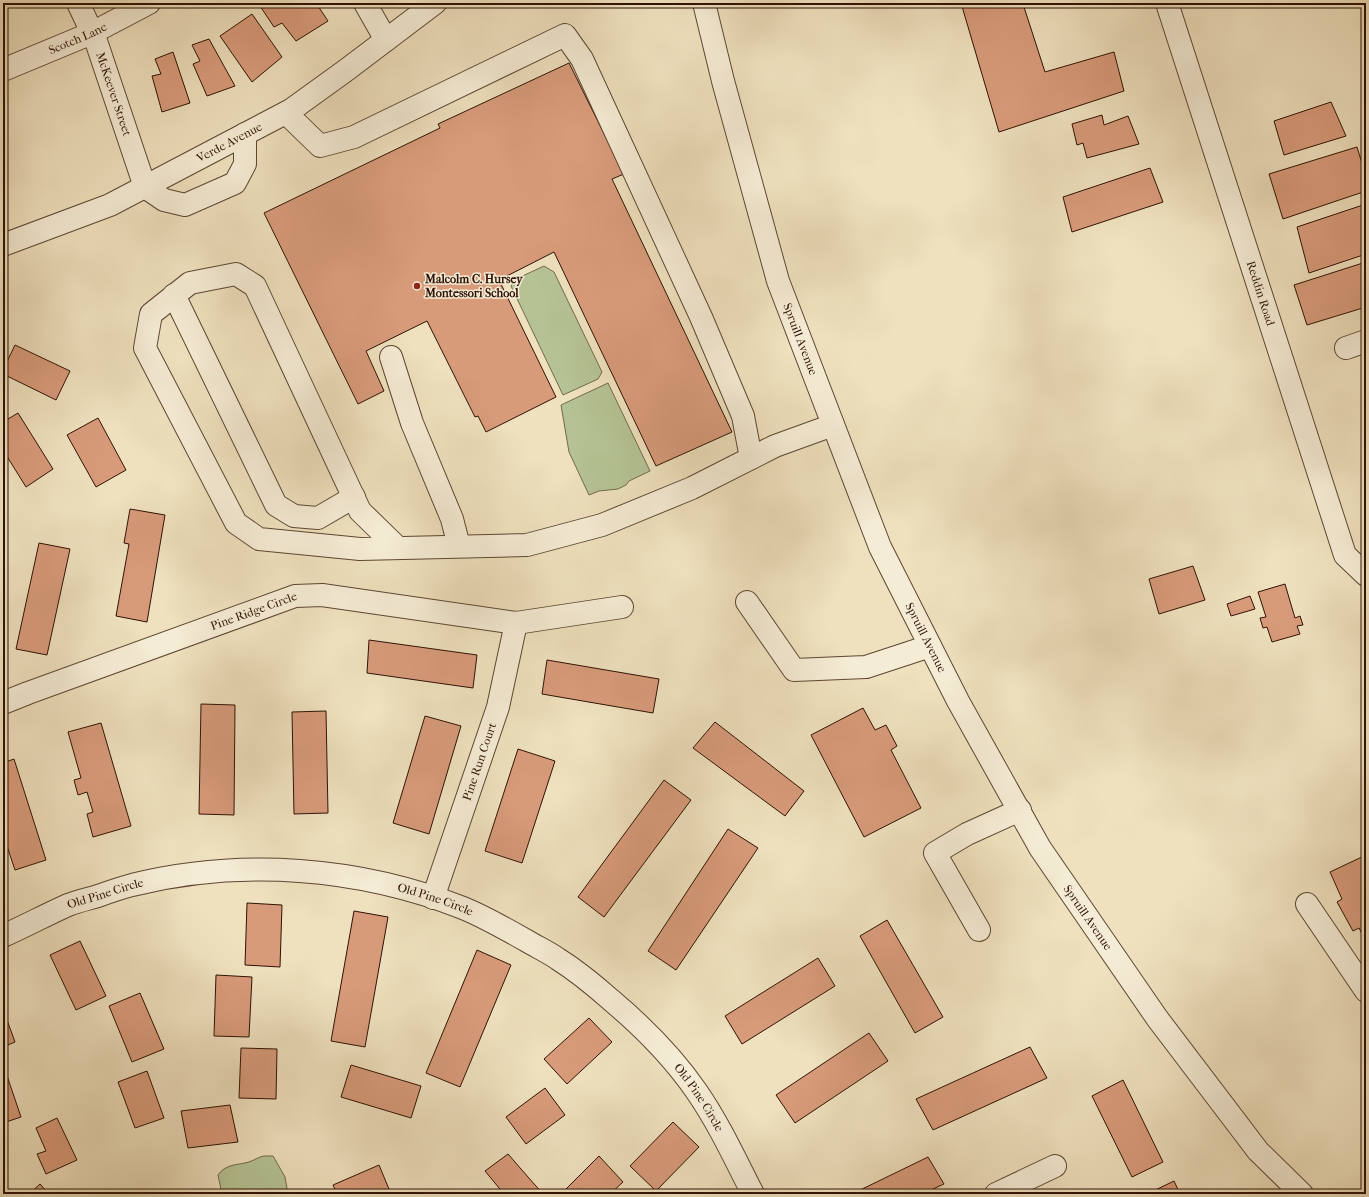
<svg xmlns="http://www.w3.org/2000/svg" width="1369" height="1197" font-family="'IM FELL French Canon',serif">
<style>
.green{fill:#b5c394;stroke:#726a4c}
.building{fill:#d89b7a;stroke:#2f1105}
.lines{fill:none;stroke-linecap:round;stroke-linejoin:round}
.minor-casing{stroke:#5f4533;stroke-width:24}
.minor{stroke:#f5ecd5;stroke-width:22}
.poi-dot{fill:#8f2418;stroke:#f5ecd5;stroke-width:1.5}
.labels{text-anchor:middle;stroke-width:3;stroke-linejoin:round;paint-order:stroke}
.street-label{font-size:12px;fill:#2f1105;stroke:#f5ecd5}
.poi-label{font-size:12px;font-weight:bold;fill:#2f1105;stroke:#f5ecd5;text-anchor:start}
</style>
<rect width="100%" height="100%" fill="#efe1be"/>
<filter id="stains"><feTurbulence type="fractalNoise" baseFrequency=".005" numOctaves="4"/><feColorMatrix values="0 0 0 0 .2 0 0 0 0 .09 0 0 0 0 .02 0 0 0 .5 -.17"/></filter>
<radialGradient id="worn" r=".72"><stop offset=".6" stop-color="#630" stop-opacity="0"/><stop offset="1" stop-color="#630" stop-opacity=".3"/></radialGradient>
<g class="green">
<polygon points="544,266 554,272 602,372 598,379 563,395 511,286 516,279"/>
<polygon points="608,383 650,471 629,481 626,485 618,489 599,491 589,495 569,452 561,405"/>
<path d="M264,1156H273L285,1177L288,1194H222L218,1175C225,1164 238,1165 249,1162C255,1160 258,1157 264,1156Z"/>
</g>
<g class="building">
<polygon points="258,3 316,3 328,21 296,41 282,23 274,27"/>
<polygon points="961,3 1027,3 1023,4 1045,72 1114,52 1124,91 999,132"/>
<polygon points="252,14 282,57 252,82 220,36"/>
<polygon points="209,39 235,86 207,96 193,64 200,61 192,45"/>
<polygon points="173,52 190,103 162,112 152,76 161,74 155,59"/>
<polygon points="569,63 624,174 612,179 732,432 656,466 554,252 499,280 556,397 486,432 478,416 475,417 427,321 366,351 384,391 358,404 264,213 440,128 438,124"/>
<polygon points="1331,102 1346,136 1284,155 1274,121"/>
<polygon points="1102,115 1104,125 1128,116 1139,144 1087,158 1083,143 1077,145 1072,124"/>
<polygon points="1357,147 1366,176 1366,191 1283,219 1269,174"/>
<polygon points="1150,168 1163,202 1072,232 1063,197"/>
<polygon points="1366,204 1366,254 1309,273 1297,227"/>
<polygon points="1366,262 1366,307 1307,325 1294,285"/>
<polygon points="15,345 70,371 56,400 3,374 3,370"/>
<polygon points="18,413 53,469 26,487 3,450 3,422"/>
<polygon points="98,418 126,470 96,487 67,435"/>
<polygon points="130,509 165,515 147,622 116,616 129,544 124,543"/>
<polygon points="39,543 70,549 47,655 16,649"/>
<polygon points="1193,566 1205,600 1159,614 1149,579"/>
<polygon points="1285,584 1295,618 1300,616 1303,625 1297,626 1300,634 1272,642 1267,627 1263,628 1260,618 1266,617 1258,592"/>
<polygon points="1250,596 1255,609 1231,616 1227,604"/>
<polygon points="369,640 477,655 473,688 367,673"/>
<polygon points="547,660 659,679 653,713 542,694"/>
<polygon points="201,704 235,705 234,815 199,814"/>
<polygon points="863,708 875,730 886,725 897,746 891,750 921,808 864,837 811,735"/>
<polygon points="326,711 328,813 294,814 292,712"/>
<polygon points="425,716 461,726 429,834 393,823"/>
<polygon points="715,722 804,791 785,816 693,748"/>
<polygon points="101,723 131,826 93,837 87,814 93,812 87,792 78,795 74,780 81,778 68,732"/>
<polygon points="518,749 555,761 522,863 485,851"/>
<polygon points="14,759 46,860 15,870 3,834 3,763"/>
<polygon points="664,780 691,800 604,917 578,897"/>
<polygon points="728,829 758,848 676,970 648,951"/>
<polygon points="1366,855 1366,942 1359,928 1353,931 1337,902 1342,899 1330,872"/>
<polygon points="247,903 282,905 280,967 245,965"/>
<polygon points="354,911 388,917 365,1047 331,1041"/>
<polygon points="887,920 943,1017 915,1033 860,936"/>
<polygon points="80,941 106,996 76,1010 50,955"/>
<polygon points="477,950 511,965 460,1087 426,1073"/>
<polygon points="818,958 835,986 742,1044 725,1016"/>
<polygon points="216,975 252,977 249,1037 214,1036"/>
<polygon points="140,993 164,1049 132,1062 109,1006"/>
<polygon points="3,1009 15,1042 3,1047"/>
<polygon points="589,1018 612,1042 567,1084 544,1059"/>
<polygon points="869,1033 888,1061 795,1123 776,1095"/>
<polygon points="1030,1047 1047,1078 933,1130 916,1099"/>
<polygon points="241,1048 277,1049 276,1099 239,1098"/>
<polygon points="3,1064 21,1117 3,1123"/>
<polygon points="351,1065 421,1086 411,1118 341,1097"/>
<polygon points="147,1071 164,1118 135,1128 118,1082"/>
<polygon points="1123,1080 1163,1162 1132,1177 1092,1096"/>
<polygon points="545,1088 565,1115 526,1144 506,1117"/>
<polygon points="230,1105 238,1142 188,1148 181,1111"/>
<polygon points="57,1118 77,1160 46,1174 37,1154 46,1151 36,1128"/>
<polygon points="673,1122 699,1147 656,1191 630,1166"/>
<polygon points="508,1154 528,1177 543,1194 504,1194 485,1171"/>
<polygon points="599,1156 623,1182 610,1194 571,1194 566,1189"/>
<polygon points="928,1157 944,1184 922,1194 852,1194"/>
<polygon points="379,1165 391,1194 337,1194 333,1185"/>
<polygon points="1174,1181 1180,1194 1147,1194"/>
<polygon points="40,1184 49,1194 29,1194"/>
</g>
<g class="lines">
<g class="minor-casing">
<g id="minor">
<path id="s1" d="M78,3L96,41L145,187L164,200L185,205L235,183L245,164V134"/>
<polyline points="365,3 386,40"/>
<path id="s2" d="M704,3L723,81L778,281L880,547L958,701L1040,848L1157,1018L1258,1151L1302,1194"/>
<path id="s3" d="M1167,3L1345,555L1366,575"/>
<path id="s4" d="M3,70L92,33L149,3"/>
<polyline points="286,113 320,146 354,137 565,35 582,59 701,317 743,416 751,458"/>
<path id="s5" d="M3,245L110,205L291,110L345,71L435,3"/>
<polyline points="174,295 276,505 294,516 318,518 354,497"/>
<polyline points="1346,348 1366,341"/>
<polyline points="391,357 412,423 452,519 459,546"/>
<polyline points="398,548 360,511 255,286 236,274 190,283 151,314 145,348 236,523 259,539 360,549 527,545 602,525 692,488 775,446 833,425"/>
<polyline points="747,602 794,670 866,667 930,646"/>
<path id="s6" d="M3,703L28,693L295,596L322,595L516,623L622,607"/>
<path id="s7" d="M433,898L498,707L516,623"/>
<polyline points="1307,904 1366,991"/>
<polyline points="979,930 935,853 967,834 1020,810"/>
<path id="s8" d="M3,936C25,926 46,915 68,905C78,901 88,899 98,896C109,892 121,888 132,885C242,858 359,867 463,908C485,917 506,929 527,941C537,947 548,952 558,959C577,971 594,985 611,1000C643,1027 673,1057 697,1092C719,1124 735,1159 753,1194"/>
<polyline points="996,1194 1055,1166"/>
</g>
</g>
<use href="#minor" class="minor"/>
</g>
<circle class="poi-dot" cx="417" cy="286" r="4"/>
<g class="labels">
<g class="street-label">
<text dy="4" stroke="none"><textPath href="#s4" startOffset="81">Scotch Lane</textPath></text>
<text dy="4" stroke="none"><textPath href="#s1" startOffset="98">McKeever Street</textPath></text>
<text dy="4" stroke="none"><textPath href="#s5" startOffset="249">Verde Avenue</textPath></text>
<text dy="4" stroke="none"><textPath href="#s3" startOffset="305">Reddin Road</textPath></text>
<text dy="4" stroke="none"><textPath href="#s2" startOffset="350">Spruill Avenue</textPath></text>
<text dy="4" stroke="none"><textPath href="#s6" startOffset="267">Pine Ridge Circle</textPath></text>
<text dy="4" stroke="none"><textPath href="#s2" startOffset="674">Spruill Avenue</textPath></text>
<text dy="4" stroke="none"><textPath href="#s7" startOffset="144">Pine Run Court</textPath></text>
<text dy="4" stroke="none"><textPath href="#s8" startOffset="111">Old Pine Circle</textPath></text>
<text dy="4" stroke="none"><textPath href="#s8" startOffset="447">Old Pine Circle</textPath></text>
<text dy="4" stroke="none"><textPath href="#s2" startOffset="998">Spruill Avenue</textPath></text>
<text dy="4" stroke="none"><textPath href="#s8" startOffset="783">Old Pine Circle</textPath></text>
</g>
<g class="poi-label">
<text x="425" y="283">Malcolm C. Hursey<tspan x="425" dy="14">Montessori School</tspan></text>
</g>
</g>
<rect width="1369" height="1197" fill="none" stroke="#efe1be" stroke-width="16"/>
<rect x="4" y="4" width="1361" height="1189" fill="none" stroke="#2f1105" stroke-width="2"/>
<rect x="8" y="8" width="1353" height="1181" fill="none" stroke="#2f1105"/>
<rect width="100%" height="100%" filter="url(#stains)"/>
<rect width="100%" height="100%" fill="url(#worn)"/>
</svg>
